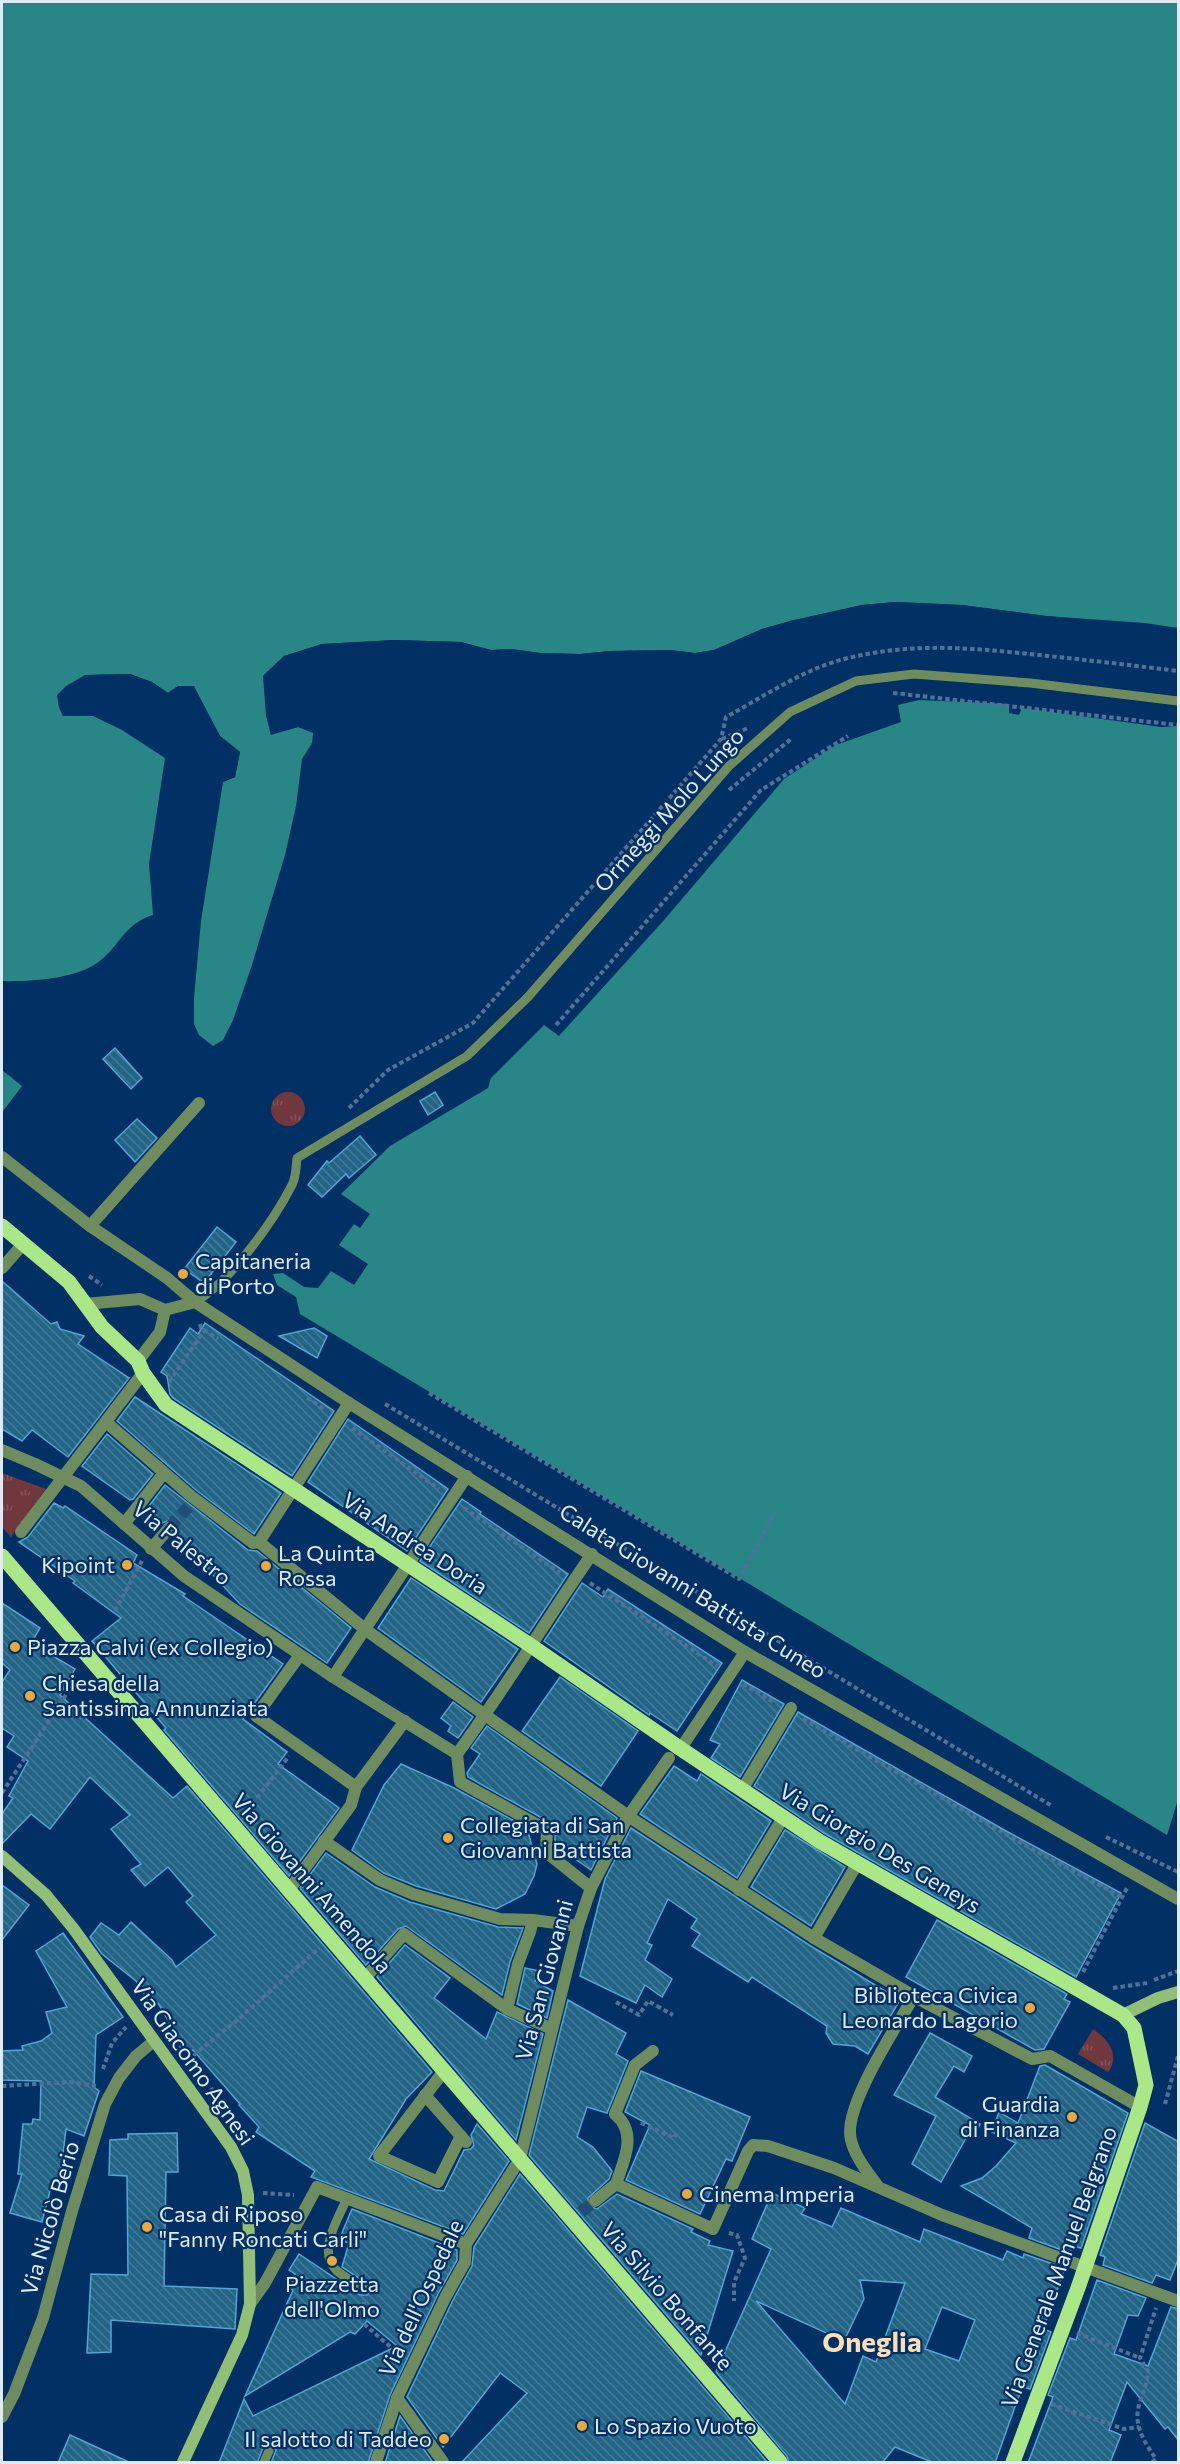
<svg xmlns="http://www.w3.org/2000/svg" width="1180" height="2464" font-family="Commissioner,sans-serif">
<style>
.grass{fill:url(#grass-tufts)}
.water{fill:#298686}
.pier{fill:#003064}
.building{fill:url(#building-back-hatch);stroke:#52a6d3;stroke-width:1.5;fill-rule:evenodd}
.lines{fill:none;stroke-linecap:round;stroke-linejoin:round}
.street-tunnel{stroke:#224c7a;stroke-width:12;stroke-dasharray:12 6;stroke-linecap:butt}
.path{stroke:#507299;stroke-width:4;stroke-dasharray:4.5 3;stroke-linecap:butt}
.lane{stroke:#6f8c5e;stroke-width:9}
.street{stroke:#6f8c5e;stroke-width:12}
.secondary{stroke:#90bf75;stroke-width:12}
.primary{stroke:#aae786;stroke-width:15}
.poi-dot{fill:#eda83b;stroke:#003064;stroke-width:2}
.labels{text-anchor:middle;stroke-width:4.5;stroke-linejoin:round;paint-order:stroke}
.street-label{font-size:22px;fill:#e1ebf8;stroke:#003064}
.poi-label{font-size:22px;fill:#e1ebf8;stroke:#003064;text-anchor:start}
.district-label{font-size:28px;font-weight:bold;fill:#fcdfb8;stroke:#003064}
</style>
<defs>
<pattern id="grass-tufts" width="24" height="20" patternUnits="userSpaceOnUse" patternTransform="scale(1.5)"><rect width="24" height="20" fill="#70373d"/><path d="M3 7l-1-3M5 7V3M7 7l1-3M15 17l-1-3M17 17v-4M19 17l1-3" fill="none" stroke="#84545a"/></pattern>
<pattern id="building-back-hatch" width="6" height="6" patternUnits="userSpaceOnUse" patternTransform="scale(1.5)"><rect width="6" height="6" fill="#226485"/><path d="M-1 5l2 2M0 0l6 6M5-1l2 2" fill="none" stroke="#427a97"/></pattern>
</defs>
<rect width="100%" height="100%" fill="#003064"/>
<g class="grass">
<circle cx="288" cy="1109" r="17"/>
<polygon points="2,1473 46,1489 11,1537 2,1527"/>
<path d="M1093,2029C1108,2039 1121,2055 1108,2072L1078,2054Z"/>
</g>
<g class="water">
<path d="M2,2H1178V628L1046,616L962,605L896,602L862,605L790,621L762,629L714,650L695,653L670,650L610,651L580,654L540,653L511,649L491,650L461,642L395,640L322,644L284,656L263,676L271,734L298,727L313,733L312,743L302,759L296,806L285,855L251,968L233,1020L223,1040L213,1046L199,1035L194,1024V998L201,921L223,782L235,777L240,752L220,736L193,687L178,686L168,693L152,682L130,674L85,675L57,695L63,716H93L122,730L165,758L149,864L153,915C123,924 120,947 97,963C75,979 28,982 2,981Z"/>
<polygon points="919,700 1009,704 1009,713 1019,715 1022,708 1161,727 1178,726 1178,1800 1167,1835 300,1314 296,1297 277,1285 273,1274 283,1273 304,1287 318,1288 331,1271 354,1285 368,1264 339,1245 354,1224 360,1228 370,1214 341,1194 390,1146 488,1088 491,1078 544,1025 559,1036 665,919 784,779 836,745 901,722 898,705"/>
<polygon points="2,1070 22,1086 3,1111 2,1109"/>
</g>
<g class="pier">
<polygon points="896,602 962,605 1046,616 1145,623 1178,628 1178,631 1045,619 962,608 896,605 862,608 791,624 763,631 715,653 695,656 670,653 610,654 580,657 539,656 511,652 491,653 461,645 396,643 323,647 286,659 266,677 269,715 273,731 298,724 316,732 298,727 271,735 266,716 263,676 284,656 322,644 395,640 461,642 491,650 511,649 540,653 580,654 610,651 670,650 695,653 714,650 762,629 790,621 862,605"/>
<polygon points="130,674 152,682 168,693 178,686 194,686 220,736 240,752 235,777 223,782 220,780 232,775 237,753 217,737 192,689 178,689 167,696 151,685 130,677 86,678 68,688 60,696 62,707 65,713 95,713 93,716 63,716 59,708 57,695 66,686 85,675"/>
</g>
<g class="building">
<polygon points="115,1048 142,1078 131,1089 103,1059"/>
<polygon points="435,1092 443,1105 428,1115 420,1101"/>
<polygon points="137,1119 157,1138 135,1162 115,1140"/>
<polygon points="360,1136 376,1155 349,1178 346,1174 322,1197 308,1185 327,1161 329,1163"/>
<polygon points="217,1227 236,1242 204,1283 184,1269"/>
<polygon points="2,1281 51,1324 57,1322 60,1329 84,1336 78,1344 129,1378 68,1457 32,1430 22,1441 2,1429"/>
<polygon points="205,1323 334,1411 292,1476 173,1398 170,1394 167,1376 161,1372 190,1328 198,1334"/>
<polygon points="314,1328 327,1336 317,1358 279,1336"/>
<polygon points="135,1397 281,1493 254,1534 196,1490 117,1421"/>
<polygon points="348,1419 448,1489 407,1551 308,1482"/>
<polygon points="107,1434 153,1474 133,1499 130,1500 82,1466"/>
<polygon points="165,1485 248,1550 257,1551 351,1628 327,1663 240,1604 175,1534 177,1529 175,1522 170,1520 162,1523 146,1510"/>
<polygon points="462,1499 481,1512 480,1514 568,1574 529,1633 420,1561"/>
<polygon points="54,1503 63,1508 65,1506 137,1555 133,1563 185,1594 183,1596 283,1664 243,1719 287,1752 278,1764 339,1808 289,1876 164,1730 166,1728 92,1641 121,1618 73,1583 75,1581 19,1542 28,1537"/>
<polygon points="411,1578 518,1649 481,1702 378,1628"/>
<polygon points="582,1583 603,1597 608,1589 722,1663 677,1731 650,1713 649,1715 544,1641"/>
<polygon points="2,1603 40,1628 31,1643 75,1669 60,1695 173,1798 187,1786 432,2072 406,2099 369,2159 435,2190 444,2191 464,2150 471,2149 474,2145 471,2135 477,2124 509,2161 463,2234 311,2177 315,2171 256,2132 259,2127 239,2105 240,2104 193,2050 188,2054 158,2003 152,2006 136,1981 102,1954 90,1937 101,1923 119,1935 131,1922 172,1960 176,1967 216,1935 186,1902 193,1896 168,1867 145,1886 131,1870 141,1864 111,1829 130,1815 90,1777 50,1829 31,1814 2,1844 2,1814 13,1798 9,1796 28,1761 7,1747 14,1736 2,1728 2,1682 10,1670 2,1663"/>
<polygon points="560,1677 638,1731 601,1786 522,1731"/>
<polygon points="742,1680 784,1704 740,1777 711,1758 720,1744 710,1740"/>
<polygon points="453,1702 473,1717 458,1738 448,1731 451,1726 441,1718"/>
<polygon points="798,1712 1006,1831 1121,1893 1076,1977 824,1833 754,1786"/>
<polygon points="487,1726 617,1818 591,1870 555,1845 555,1830 551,1823 468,1777 467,1773 480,1754 471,1748"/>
<polygon points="401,1764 454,1788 527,1828 537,1864 534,1876 525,1894 496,1909 416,1886 384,1873 352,1850 384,1785"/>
<polygon points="674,1766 697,1781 701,1774 771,1821 737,1878 640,1814"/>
<polygon points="631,1828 809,1945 900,2000 868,2054 855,2046 833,2044 826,2033 827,2026 752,1977 748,1982 692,1946 700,1934 691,1928 697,1919 668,1899 647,1943 652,1945 645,1960 672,1979 662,1997 645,1985 636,2003 580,1976 605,1879"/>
<polygon points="785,1830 845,1867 811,1926 751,1887"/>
<polygon points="326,1853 375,1887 410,1902 498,1927 523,1928 510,1962 502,1995 406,1926 398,1929 366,1965 300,1888"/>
<polygon points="2,1885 29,1905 2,1940"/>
<polygon points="937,1920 1067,1994 1064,1999 1070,2002 1044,2049 1035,2050 906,1977"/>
<polygon points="63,1933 123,2017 96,2035 94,2087 99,2091 84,2136 66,2129 60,2179 53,2179 42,2222 10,2213 22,2174 18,2174 23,2124 32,2124 33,2119 40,2120 41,2081 2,2080 2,2051 23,2050 22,2046 41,2041 52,2033 46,2012 67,2007 36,1951"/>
<polygon points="405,1945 450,1978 434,1998 486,2039 497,2012 543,2034 516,2140 377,1977"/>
<polygon points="525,1968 540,1971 535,1981 553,1991 547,2018 517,2004"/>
<polygon points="568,2000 626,2033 616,2054 628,2061 607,2113 587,2107 577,2137 593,2147 612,2171 609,2179 588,2198 588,2206 597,2209 617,2194 693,2229 691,2232 710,2241 708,2245 733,2251 701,2355 529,2155"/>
<polygon points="930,2033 972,2056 964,2072 954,2066 935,2097 980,2124 974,2136 969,2133 941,2182 912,2164 936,2116 894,2095"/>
<polygon points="1045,2065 1128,2113 1081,2248 1072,2246 1070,2253 1029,2238 1032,2228 961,2186 982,2178 996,2166 1016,2143 992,2132 999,2112 1018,2123 1040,2066"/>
<polygon points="641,2071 750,2117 732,2161 726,2159 700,2214 626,2180 650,2125 625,2112"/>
<polygon points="1145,2123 1179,2142 1179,2257 1170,2280 1156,2275 1152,2283 1103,2265 1105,2257 1100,2255"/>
<polygon points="177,2133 178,2172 166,2172 164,2286 237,2289 235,2329 111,2320 111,2352 87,2353 91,2274 128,2275 127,2176 109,2175 110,2140 128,2139 128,2134"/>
<polygon points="520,2174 768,2463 461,2463 527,2393 500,2373 443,2447 407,2397 453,2300 472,2266 474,2247"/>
<path d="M772,2193L805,2208L801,2214L832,2227L841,2208L920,2242L924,2229L1003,2260L1007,2251L1023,2258L1024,2254L1065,2268L1043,2329L1051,2332L1030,2389L1023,2387L1017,2401L995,2463H934L895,2447L882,2463H789L787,2456L716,2372L771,2249L752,2239ZM860,2280L905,2283L876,2362L863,2356L845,2404L756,2301L844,2341L864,2299ZM942,2307L975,2320L959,2361L925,2349Z"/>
<polygon points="352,2209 457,2250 457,2260 439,2292 390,2395 368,2463 271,2463 276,2450 269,2444 263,2448 257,2463 219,2463 244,2399 253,2416 397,2346 367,2321 355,2334 350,2332 245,2396 293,2290 287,2287 295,2274 289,2270 299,2254 360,2295 367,2295 370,2292 368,2284 342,2267 349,2243 339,2240"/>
<polygon points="1097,2280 1146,2298 1138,2316 1128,2315 1114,2354 1148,2366 1171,2307 1179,2309 1179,2441 1168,2427 1165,2429 1127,2382 1109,2430 1121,2435 1110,2463 1028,2463 1053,2397 1048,2395 1070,2338 1076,2340"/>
<polygon points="400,2416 432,2461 431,2463 385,2463"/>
<polygon points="70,2435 131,2463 58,2463"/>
</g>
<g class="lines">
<g class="street-tunnel">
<polyline points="169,1528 188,1507"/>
<polyline points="581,2212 595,2201"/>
</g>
<g class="path">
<polyline points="893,693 1178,725"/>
<polyline points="722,739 748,728"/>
<polyline points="729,790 791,739"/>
<polyline points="556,1025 761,790 848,736"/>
<path d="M349,1108L388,1070L473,1023L721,739L726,717C763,697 802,670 844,659C907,643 965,647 1029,654C1079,659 1129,665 1178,671"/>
<polyline points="89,1276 102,1285"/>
<polyline points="200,1324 201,1328 218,1339"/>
<polyline points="169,1382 204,1331"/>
<polyline points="429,1393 739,1579 775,1512"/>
<polyline points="307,1398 326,1410"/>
<polyline points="385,1404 1052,1806"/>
<polyline points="352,1428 439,1489"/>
<polyline points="464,1508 560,1573"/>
<polyline points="590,1583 717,1666"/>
<polyline points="115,1611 142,1561"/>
<polyline points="743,1684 775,1703"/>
<polyline points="803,1719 1030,1848 1122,1897"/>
<polyline points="2,1793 75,1681"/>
<polyline points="257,1798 289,1756"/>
<polyline points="1106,1837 1178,1872"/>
<polyline points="1083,1972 1128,1886"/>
<polyline points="1154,1980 1178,1971"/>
<polyline points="1113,1988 1147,1983"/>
<polyline points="616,2002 639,2015 648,2001 657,2006"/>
<polyline points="657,2006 673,2015"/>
<polyline points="162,2021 183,2049"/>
<polyline points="190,2061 189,2059 241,2017 319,1948"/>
<polyline points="103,2069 112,2043 126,2027"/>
<polyline points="2,2086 70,2082 96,2086"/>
<polyline points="211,2088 222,2104"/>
<polyline points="1165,2104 1178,2056"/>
<polyline points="641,2123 674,2138 678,2130"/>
<polyline points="263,2193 294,2195"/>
<polyline points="729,2233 737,2235 745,2258 734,2282 734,2301"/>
<polyline points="363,2314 364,2302"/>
<polyline points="364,2324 393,2349"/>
<polyline points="1077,2333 1140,2358"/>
<polyline points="1051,2404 1124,2429 1139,2427"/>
<path d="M1152,2462L1156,2459C1145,2443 1133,2425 1139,2405C1142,2394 1148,2383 1148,2371L1140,2358L1156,2308"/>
</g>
<g class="lane">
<path d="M195,1302C230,1282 273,1222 292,1185C296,1178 296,1167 297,1158L467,1056L528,997L729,766L790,712L856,681L914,674L1030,683L1178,701"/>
<path d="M347,2198C338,2220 317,2250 336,2270C344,2277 355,2283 364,2289"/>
<polyline points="264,2462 269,2451"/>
</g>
<g class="street">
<polyline points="2,1157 90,1226 167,1278 195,1302 349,1403 745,1652 1178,1899"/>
<polyline points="90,1226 199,1103"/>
<polyline points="2,1268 24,1243"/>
<polyline points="85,1304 140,1299 165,1310"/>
<polyline points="165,1310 195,1302"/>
<polyline points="138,1361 160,1332 165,1310"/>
<polyline points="349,1403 259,1542 366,1630 485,1715 634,1820 814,1938"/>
<polyline points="106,1422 191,1496 253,1543 259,1542"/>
<polyline points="2,1450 35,1464 81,1486 184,1576 333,1677 457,1754"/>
<polyline points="124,1524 164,1473"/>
<polyline points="21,1532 143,1373"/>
<polyline points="151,1549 169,1528"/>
<polyline points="300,1655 256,1716 356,1787 405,1721"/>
<polyline points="333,1677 467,1476"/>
<polyline points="685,1742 745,1652"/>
<polyline points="742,1790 791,1708"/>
<polyline points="324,1841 380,1880 413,1894 500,1919 533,1920 578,1926"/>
<polyline points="857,1864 814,1938 926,2003 1032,2059 1050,2056 1140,2107"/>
<path d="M591,1888L546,1852L547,1830L460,1782L457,1754C505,1689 546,1620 592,1554"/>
<polyline points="289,1890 351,1805 356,1787"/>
<polyline points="739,1890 783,1818"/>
<polyline points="365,1978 404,1934 507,2009 552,2029"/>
<polyline points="507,2009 518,1964 530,1932 533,1920"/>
<polyline points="444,2071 379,2156 438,2182 461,2136"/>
<polyline points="425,2095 466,2142"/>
<path d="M616,2184C624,2160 638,2133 615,2114L635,2065L653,2051"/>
<path d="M877,2185C867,2171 855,2157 851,2140C842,2108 897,2026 914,1996"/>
<polyline points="595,2201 616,2184 713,2229 748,2151 753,2145 768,2146 834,2168 942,2215 1178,2301"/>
<polyline points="250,2304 265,2283 317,2187 466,2244"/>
<polyline points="397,2398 443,2462"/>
<polyline points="2,2417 14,2394 43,2318 72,2211 105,2104 119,2078 136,2056 154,2041"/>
<polyline points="376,2462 397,2398 446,2296 465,2262 466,2244 520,2159 578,1926 591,1888 627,1818 669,1758"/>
</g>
<g class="secondary">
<polyline points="2,1856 46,1895 73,1928 231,2147 243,2171 248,2195 250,2304 242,2335 183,2462"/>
<polyline points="1123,2015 1158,1998 1178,1992"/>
</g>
<g class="primary">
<polyline points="2,1226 69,1282 102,1327 138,1361 143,1373 166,1405 530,1645 681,1749 819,1841 1123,2015 1134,2028 1146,2085 1140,2107 1078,2288 1013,2462"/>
<polyline points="2,1556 780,2462"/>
</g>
</g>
<g class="poi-dot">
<circle cx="183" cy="1274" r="6"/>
<circle cx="127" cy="1565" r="6"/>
<circle cx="266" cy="1566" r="6"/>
<circle cx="15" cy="1647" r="6"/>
<circle cx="30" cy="1696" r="6"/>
<circle cx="448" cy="1838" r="6"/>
<circle cx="1030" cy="2008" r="6"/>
<circle cx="1072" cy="2117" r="6"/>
<circle cx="687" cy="2194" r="6"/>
<circle cx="147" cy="2227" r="6"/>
<circle cx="332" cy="2261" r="6"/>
<circle cx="582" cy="2426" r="6"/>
<circle cx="444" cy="2439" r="6"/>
</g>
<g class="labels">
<g class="street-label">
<text transform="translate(669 810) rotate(-48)" y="8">Ormeggi Molo Lungo</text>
<text transform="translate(182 1543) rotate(39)" y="8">Via Palestro</text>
<text transform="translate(415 1543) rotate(33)" y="8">Via Andrea Doria</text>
<text transform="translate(693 1591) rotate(32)" y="8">Calata Giovanni Battista Cuneo</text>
<text transform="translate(880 1848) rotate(31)" y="8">Via Giorgio Des Geneys</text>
<text transform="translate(312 1883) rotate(49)" y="8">Via Giovanni Amendola</text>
<text transform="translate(544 1980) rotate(-75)" y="8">Via San Giovanni</text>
<text transform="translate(193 2062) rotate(55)" y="8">Via Giacomo Agnesi</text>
<text transform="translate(50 2218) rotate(-74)" y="8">Via Nicolò Berio</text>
<text transform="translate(1059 2267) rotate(-70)" y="8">Via Generale Manuel Belgrano</text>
<text transform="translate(667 2296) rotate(49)" y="8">Via Silvio Bonfante</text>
<text transform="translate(421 2298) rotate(-65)" y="8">Via dell'Ospedale</text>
</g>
<g class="poi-label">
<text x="195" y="1269">Capitaneria<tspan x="195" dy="25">di Porto</tspan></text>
<text x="278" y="1561">La Quinta<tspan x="278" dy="25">Rossa</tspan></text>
<text x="115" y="1573" text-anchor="end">Kipoint</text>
<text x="27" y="1655">Piazza Calvi (ex Collegio)</text>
<text x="42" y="1691">Chiesa della<tspan x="42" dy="25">Santissima Annunziata</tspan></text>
<text x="460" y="1833">Collegiata di San<tspan x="460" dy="25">Giovanni Battista</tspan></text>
<text x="1018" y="2003" text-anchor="end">Biblioteca Civica<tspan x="1018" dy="25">Leonardo Lagorio</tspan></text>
<text x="1060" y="2112" text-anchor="end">Guardia<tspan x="1060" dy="25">di Finanza</tspan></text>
<text x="699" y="2202">Cinema Imperia</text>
<text x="159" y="2222">Casa di Riposo<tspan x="159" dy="25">"Fanny Roncati Carli"</tspan></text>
<text x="332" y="2292" text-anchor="middle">Piazzetta<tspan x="332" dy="25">dell'Olmo</tspan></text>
<text x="594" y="2434">Lo Spazio Vuoto</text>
<text x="432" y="2447" text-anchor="end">Il salotto di Taddeo</text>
</g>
<g class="district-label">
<text x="872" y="2352">Oneglia</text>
</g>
</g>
<rect width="1180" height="2464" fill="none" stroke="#e1ebf8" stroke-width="6"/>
</svg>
